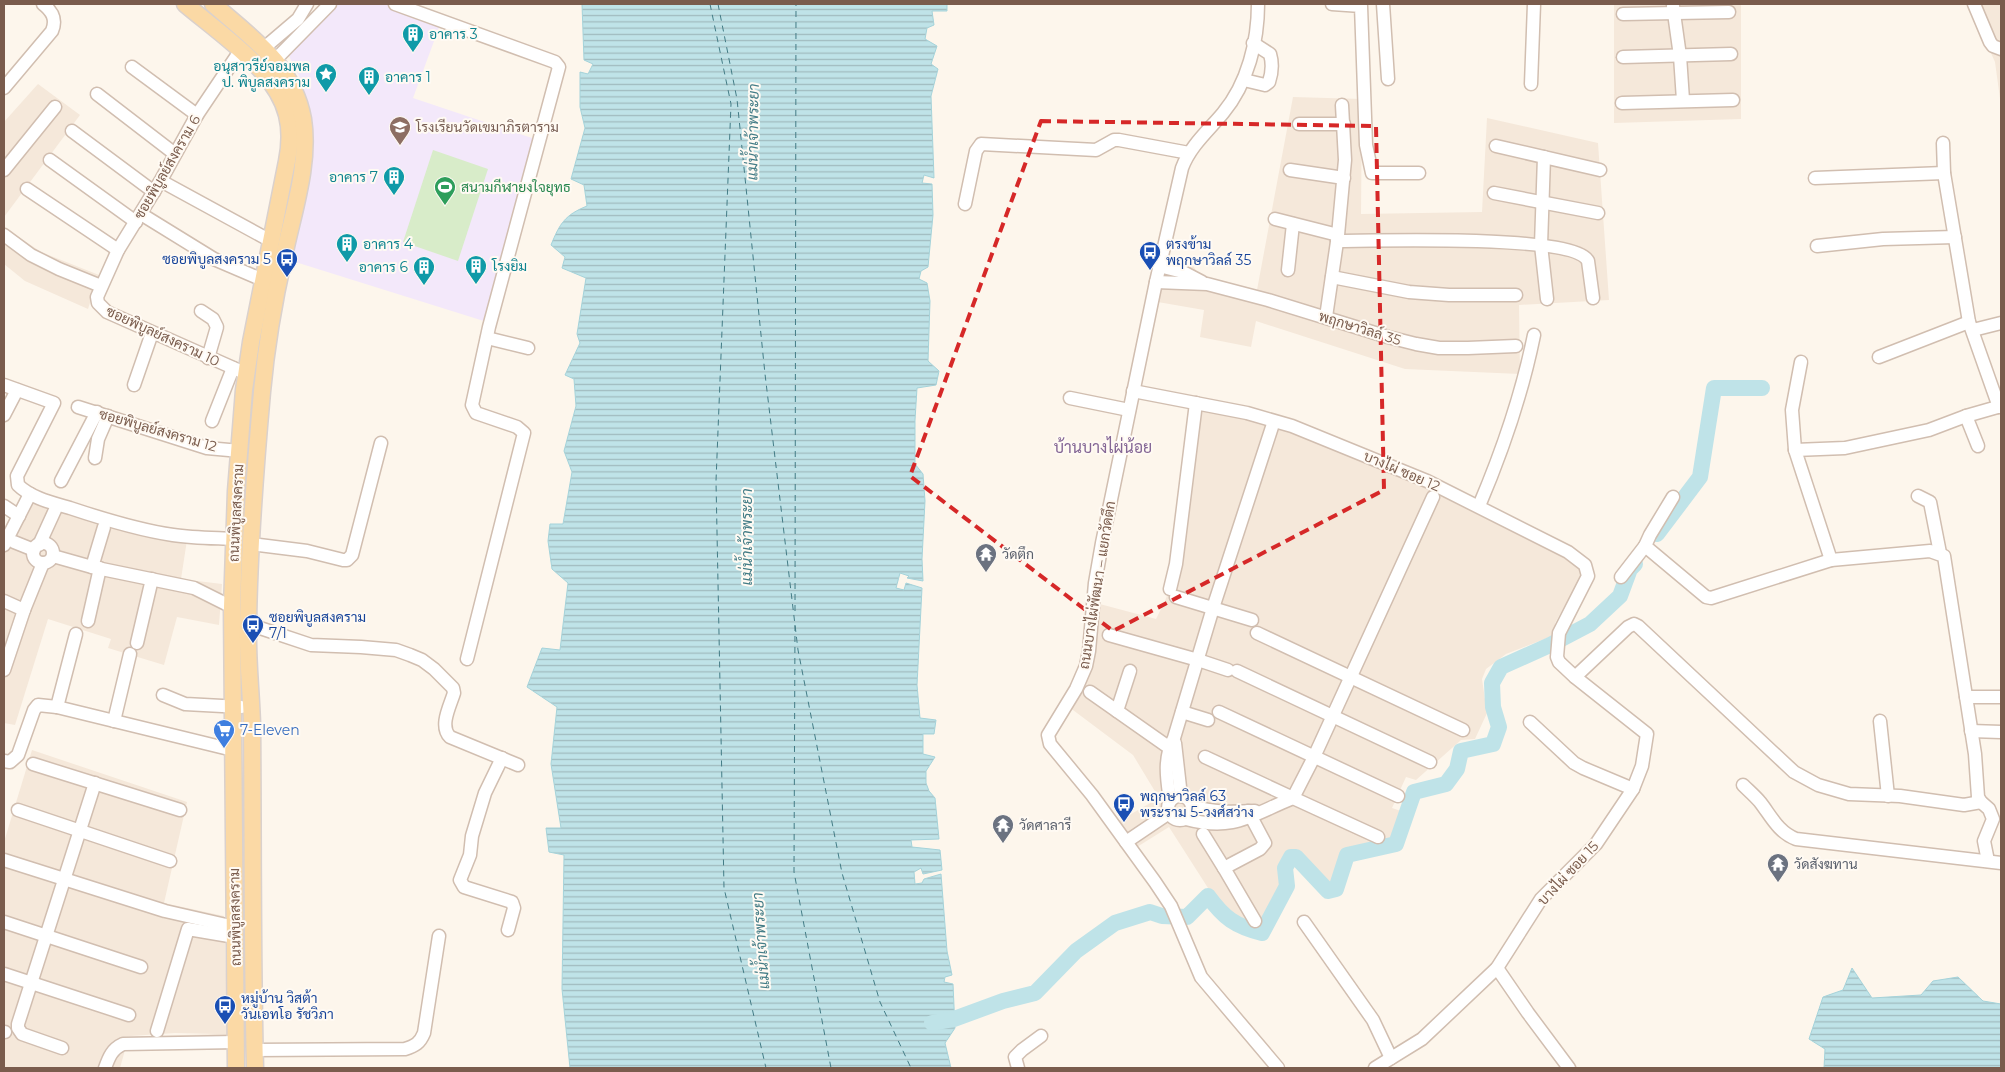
<svg xmlns="http://www.w3.org/2000/svg" width="2005" height="1072" font-family="Montserrat,Sarabun,sans-serif">
<style>
.residential{fill:#f5e8da;fill-rule:evenodd}
.education{fill:#f3e8fa}
.pitch{fill:#d8ecc9}
.water{fill:url(#water-rules);stroke:#a5d3da}
.lines{fill:none;stroke-linecap:round;stroke-linejoin:round}
.river{stroke:#bfe3e8;stroke-width:16}
.ferry{stroke:#437c86;stroke-width:1;stroke-dasharray:6 5;stroke-linecap:butt}
.minor-casing{stroke:#d1beb0;stroke-width:15}
.major-casing{stroke:#dad1cd;stroke-width:19}
.minor{stroke:#fff;stroke-width:12}
.major{stroke:#fbd9a5;stroke-width:16}
.marked{fill:none;stroke:#d62828;stroke-width:4;stroke-dasharray:10 6;stroke-linejoin:round}
.labels{text-anchor:middle;stroke-width:4;stroke-linejoin:round;paint-order:stroke}
.culture-label{font-size:14px;fill:#0d838f;stroke:#fffaf3;text-anchor:start}
.education-label{font-size:14px;fill:#785e54;stroke:#fffaf3;text-anchor:start}
.street-label{font-size:14px;fill:#7a5c4d;stroke:#fffaf3}
.leisure-label{font-size:14px;fill:#27864d;stroke:#fffaf3;text-anchor:start}
.transit-label{font-size:14px;fill:#164399;stroke:#fffaf3;text-anchor:start}
.worship-label{font-size:14px;fill:#5b616d;stroke:#fffaf3;text-anchor:start}
.shop-label{font-size:14px;fill:#366cbe;stroke:#fffaf3;text-anchor:start}
.water-label{font-size:15px;font-style:italic;fill:#437c86;stroke:#fffaf3}
.quarter-label{font-size:16px;fill:#846695;stroke:#fffaf3}
</style>
<defs>
<pattern id="water-rules" width="6" height="5" patternUnits="userSpaceOnUse" patternTransform="scale(1.25)"><rect width="6" height="5" fill="#bfe3e8"/><path d="M0 2.5h6" fill="none" stroke="#a0bbbe"/></pattern>
</defs>
<rect width="100%" height="100%" fill="#fdf6ec"/>
<g class="residential">
<polygon points="1614,4 1741,4 1741,119 1614,123"/>
<polygon points="1969,4 2001,4 2001,106 1995,62"/>
<polygon points="38,84 80,115 4,217 4,122"/>
<polygon points="1293,97 1362,99 1361,214 1482,212 1487,118 1598,143 1609,300 1519,305 1520,374 1405,369 1256,321 1251,347 1200,337 1204,310 1152,301 1163,258 1193,266 1200,276 1257,290"/>
<polygon points="4,227 41,252 99,275 88,309 25,281 4,264"/>
<polygon points="1194,404 1272,423 1431,483 1577,563 1582,575 1555,623 1555,635 1506,654 1486,669 1482,679 1487,713 1475,739 1461,740 1416,780 1406,777 1392,808 1404,812 1394,840 1343,853 1333,882 1327,886 1297,853 1288,853 1281,866 1281,888 1262,923 1255,929 1243,925 1224,913 1169,827 1137,847 1119,821 1159,798 1133,755 1069,707 1084,683 1096,603 1156,619 1165,601 1172,582"/>
<polygon points="30,494 187,540 181,579 222,584 219,625 177,617 164,665 108,648 111,639 48,619 15,725 4,723 4,546"/>
<path d="M32,750L187,802L164,903L224,916L228,1034L227,1050H125L120,1068H4V842ZM175,1033L217,1034L120,1037L131,1036Z"/>
</g>
<polygon class="education" points="336,4 385,4 440,25 413,98 535,139 487,322 289,260 309,166 313,139 309,106 299,76 288,54"/>
<polygon class="pitch" points="433,150 488,169 458,261 403,242"/>
<g class="water">
<path d="M582,4H947V11H932L934,25L927,28L925,39L937,46L931,64L938,69L931,96L934,178L924,175L922,183L932,184L933,215L928,267L921,271L919,279L927,283L930,301L928,361L939,371L936,385L917,388L915,420V464L923,474L925,501L922,559L923,581L907,578L909,576L900,573L896,588L904,590L906,583L922,588L917,685L920,718L936,720L934,734H923V754L935,757L926,771V783L929,791L935,798L939,839L911,840L912,847L940,850L942,870L923,874L921,868L914,872L915,884L922,883L924,879L941,874L947,951L952,975L945,977L944,982L953,984L955,1028L945,1043L951,1068H570L562,989L564,855L549,852L546,828H561L551,764L557,707L527,687L542,648L560,650L568,583L552,569L548,541L550,524H563L572,472L564,451L576,406L574,379L565,375L580,343L577,334L586,278L562,268L565,257L551,245C560,223 565,215 587,206L584,185L571,179L585,128L580,107V72L588,74L593,64L584,60Z"/>
<polygon points="1852,968 1872,998 1921,995 1933,981 1958,977 1983,1001 2001,1004 2001,1068 1824,1068 1825,1049 1809,1039 1823,997 1843,990"/>
</g>
<g class="lines">
<g class="river">
<polyline points="1657,534 1700,477 1714,388 1762,388"/>
<path d="M932,1023L954,1019L1003,1001L1035,993L1076,951L1115,923L1150,912L1162,916L1187,917L1208,896C1224,918 1235,926 1262,933L1287,886L1285,868L1291,857H1296L1328,891L1336,889L1347,855L1396,844L1414,792L1446,784L1457,769L1461,751L1493,744L1499,727L1493,707L1492,683L1501,667L1550,645L1590,624L1620,596L1630,569L1635,564"/>
</g>
<g class="ferry">
<polyline points="710,4 731,104 716,481 724,888 766,1068"/>
<polyline points="718,4 737,99 765,374 798,650 842,873 880,1002 911,1068"/>
<polyline points="795,611 796,4"/>
<polyline points="795,625 794,872 831,1068"/>
</g>
<g class="minor-casing">
<g id="minor">
<polyline points="395,4 555,62 559,67 489,327 472,405 476,413 517,427 524,433 467,659"/>
<path d="M1258,4C1258,41 1248,83 1223,113C1209,130 1190,146 1182,168L1156,282L1102,543L1095,583L1089,651L1086,666L1076,689L1048,735L1050,744L1092,795L1155,882L1171,906L1201,977L1278,1068"/>
<polyline points="1332,4 1361,6 1366,145 1372,173 1419,173"/>
<polyline points="1383,4 1388,79"/>
<polyline points="1974,4 1990,42 1993,46 2001,49"/>
<polyline points="1673,6 1680,56 1683,100"/>
<polyline points="1623,14 1729,12"/>
<polyline points="264,48 298,19 307,4"/>
<polyline points="240,51 197,115 161,180 118,250 97,297 98,303 107,312 247,374"/>
<polyline points="1623,57 1731,54"/>
<polyline points="275,60 330,4"/>
<polyline points="132,67 197,115"/>
<path d="M1244,80L1265,85L1269,82C1272,73 1273,64 1270,54L1253,43"/>
<polyline points="1531,84 1534,4"/>
<path d="M4,88L52,31C57,19 52,11 43,4"/>
<polyline points="97,94 175,154"/>
<polyline points="1622,103 1733,100"/>
<polyline points="1299,124 1344,124"/>
<polyline points="72,131 154,192"/>
<polyline points="1943,143 1944,173 1969,322 1999,407"/>
<polyline points="1496,146 1600,170"/>
<polyline points="1544,157 1541,245 1547,299"/>
<polyline points="50,160 136,222"/>
<polyline points="4,170 55,107"/>
<polyline points="1290,170 1344,178"/>
<polyline points="1815,178 1944,173"/>
<polyline points="161,181 271,241"/>
<polyline points="27,189 118,250"/>
<polyline points="1494,193 1598,213"/>
<polyline points="965,204 976,151 981,144 1096,150 1114,140 1119,140 1189,153"/>
<polyline points="141,214 214,259 263,280"/>
<polyline points="1275,219 1338,235"/>
<polyline points="4,235 31,255 59,269 101,286"/>
<path d="M1337,241C1373,241 1574,234 1588,261L1593,298"/>
<polyline points="1817,246 1883,239 1955,237"/>
<polyline points="1159,266 1183,272 1202,282"/>
<polyline points="1288,270 1293,224"/>
<polyline points="1332,277 1409,292 1449,295 1516,295"/>
<polyline points="1156,282 1207,284 1268,300 1388,337 1416,344 1439,348 1468,348 1516,346"/>
<polyline points="201,311 213,319 217,327 208,358"/>
<polyline points="1326,317 1338,235 1345,160 1342,105"/>
<polyline points="1973,330 2001,323"/>
<polyline points="487,338 528,348"/>
<polyline points="1879,357 1969,322"/>
<path d="M4,385L54,403L17,476L18,485C31,498 53,503 70,508C103,519 138,530 173,535C193,538 214,538 234,539"/>
<polyline points="134,385 152,333"/>
<polyline points="1133,391 1247,413 1292,426 1427,481 1568,552 1585,565 1588,576 1559,633 1557,657 1559,662 1575,677 1647,734 1642,766 1633,789 1596,844 1541,899 1497,968 1422,1039 1375,1068"/>
<polyline points="1070,398 1129,410"/>
<polyline points="78,407 207,448 240,451"/>
<polyline points="4,415 17,390"/>
<polyline points="1966,416 1978,446"/>
<polyline points="212,421 233,368"/>
<polyline points="1795,450 1792,410 1801,362"/>
<polyline points="95,458 98,439 108,416"/>
<polyline points="61,481 97,412"/>
<polyline points="1918,496 1930,502 1940,553"/>
<polyline points="1673,497 1650,535 1645,546 1706,597 1711,598 1831,560 1930,551 1944,556 1975,754 1978,797 1981,802 1989,809 1993,819 1984,841 1988,861"/>
<polyline points="4,506 19,516"/>
<path d="M1479,506C1502,452 1522,394 1534,335"/>
<polyline points="14,542 34,550"/>
<circle cx="43" cy="553" r="10"/>
<polyline points="251,544 307,551 343,560 347,560 352,555 381,443"/>
<polyline points="4,545 30,494"/>
<polyline points="39,545 55,510"/>
<polyline points="53,556 92,567 194,588 232,607"/>
<polyline points="1831,560 1795,450 1845,448 1929,430 1966,416 2001,406"/>
<polyline points="92,567 104,527"/>
<polyline points="1621,577 1645,546"/>
<polyline points="1170,589 1176,564 1196,403"/>
<polyline points="1176,597 1252,620"/>
<polyline points="4,601 24,610"/>
<polyline points="88,621 100,568"/>
<path d="M248,624L311,645L361,647L396,650L410,655L422,660L434,669L453,688L454,693C450,706 439,726 450,737L518,765"/>
<polyline points="1257,633 1463,730"/>
<polyline points="1109,635 1198,660 1228,670"/>
<polyline points="137,643 152,579"/>
<polyline points="4,670 24,610 43,563"/>
<polyline points="1237,671 1430,762"/>
<polyline points="1575,677 1628,627 1634,624 1638,626 1794,772 1818,785 1849,794 1900,796 1964,805 1981,802"/>
<polyline points="1090,692 1174,751"/>
<polyline points="163,695 185,704 241,707"/>
<polyline points="1966,697 2001,697"/>
<polyline points="57,707 76,634"/>
<polyline points="1117,711 1130,671"/>
<polyline points="1182,712 1208,720"/>
<polyline points="1219,712 1398,796"/>
<polyline points="114,721 130,654"/>
<polyline points="1880,721 1888,796"/>
<polyline points="1530,722 1574,763 1583,768 1633,789"/>
<polyline points="1971,731 2001,732"/>
<polyline points="1175,743 1181,796"/>
<polyline points="1205,757 1293,798 1314,757 1433,497"/>
<polyline points="502,758 485,793 472,836 470,855 460,880 464,887 512,902 514,908 508,930"/>
<polyline points="4,761 10,762 18,755 34,710 38,705 57,707 233,750"/>
<polyline points="33,764 180,810"/>
<path d="M1743,785C1748,790 1755,796 1760,802C1771,816 1778,832 1796,839L2001,863"/>
<circle cx="1180" cy="808" r="12"/>
<path d="M1170,801C1167,779 1163,759 1174,738L1213,608L1272,427"/>
<path d="M1192,806C1214,813 1233,812 1255,811"/>
<polyline points="18,810 170,861"/>
<polyline points="1248,811 1265,843 1260,849 1224,868 1255,921"/>
<path d="M1186,819C1234,832 1251,815 1293,798L1378,837"/>
<polyline points="1203,834 1224,868"/>
<polyline points="1126,842 1169,813"/>
<polyline points="4,860 165,911 235,927"/>
<polyline points="4,922 141,967"/>
<polyline points="1304,922 1373,1020 1391,1058"/>
<polyline points="1497,968 1528,1013 1569,1068"/>
<polyline points="4,974 129,1015"/>
<polyline points="157,1031 188,929 235,937"/>
<polyline points="4,1032 5,1032"/>
<polyline points="62,1048 22,1034 18,1028 18,1024 95,783"/>
<path d="M254,1050L405,1049C415,1046 420,1043 424,1033L439,936"/>
<path d="M105,1068C109,1057 112,1049 123,1044L236,1042"/>
<polyline points="1018,1068 1015,1057 1022,1050 1041,1036"/>
</g>
</g>
<g class="major-casing">
<g id="major">
<path d="M185,4C219,33 276,70 287,115C291,131 290,146 287,161L251,342L244,390L236,491L232,607L236,1068"/>
<path d="M213,4C252,38 293,65 303,119C310,164 293,212 284,256C274,300 266,347 262,392C255,470 249,547 248,625C247,658 251,691 252,724C253,839 252,954 255,1068"/>
</g>
</g>
<use href="#minor" class="minor"/>
<use href="#major" class="major"/>
</g>
<path class="marked" d="M1041,121L1376,126L1384,490L1113,631L910,476Z"/>
<defs>
<g id="building-pin" transform="scale(1.125)"><path d="M0 17L-7.5 6A9.5 9.5 0 1 1 7.5 6Z" fill="#0f9aa8" stroke="#fffaf3"/><path d="M-4-6H4V6H1V3H-1V6H-4ZM-2.5-4.3h1.7v1.8h-1.7ZM.8-4.3h1.7v1.8H.8ZM-2.5-1h1.7V.8h-1.7ZM.8-1h1.7V.8H.8Z" fill="#fff"/></g>
<g id="sight-pin" transform="scale(1.125)"><path d="M0 17L-7.5 6A9.5 9.5 0 1 1 7.5 6Z" fill="#0f9aa8" stroke="#fffaf3"/><path d="M0-6L1.8-2.2L6-1.7L2.9 1.2L3.7 5.4L0 3.3L-3.7 5.4L-2.9 1.2L-6-1.7L-1.8-2.2Z" fill="#fff"/></g>
<g id="school-pin" transform="scale(1.125)"><path d="M0 17L-7.5 6A9.5 9.5 0 1 1 7.5 6Z" fill="#8d6e63" stroke="#fffaf3"/><path d="M0-5L7-2L0 1L-7-2ZM-4 1L0 2.5L4 1V4Q0 6-4 4Z" fill="#fff"/></g>
<g id="stadium-pin" transform="scale(1.125)"><path d="M0 17L-7.5 6A9.5 9.5 0 1 1 7.5 6Z" fill="#2e9e5b" stroke="#fffaf3"/><path d="M0-5a6.5 5 0 1 0 0 10a6.5 5 0 1 0 0-10ZM-3.5-1.8h7v3.6h-7Z" fill="#fff"/></g>
<g id="bus-pin" transform="scale(1.125)"><path d="M0 17L-7.5 6A9.5 9.5 0 1 1 7.5 6Z" fill="#1a4fb4" stroke="#fffaf3"/><path d="M-5-6H5V4H4V6H2V4H-2V6H-4V4H-5ZM-3.5-4V0h7V-4ZM-3.5 1.2v1.5H-2V1.2ZM2 1.2v1.5H3.5V1.2Z" fill="#fff"/></g>
<g id="temple-pin" transform="scale(1.125)"><path d="M0 17L-7.5 6A9.5 9.5 0 1 1 7.5 6Z" fill="#6b7280" stroke="#fffaf3"/><path d="M0-6L5-2H3V0L6.5 2.5H4V6H1.5V3h-3V6H-4V2.5H-6.5L-3 0V-2H-5Z" fill="#fff"/></g>
<g id="supermarket-pin" transform="scale(1.125)"><path d="M0 17L-7.5 6A9.5 9.5 0 1 1 7.5 6Z" fill="#3f7fe0" stroke="#fffaf3"/><path d="M-6-5.5h2.5l.6 2H6L4.5 2H-2.5L-4.4-4H-6ZM-1.5 3.2a1.3 1.3 0 1 0 .1 0ZM3 3.2a1.3 1.3 0 1 0 .1 0Z" fill="#fff"/></g>
</defs>
<g fill-rule="evenodd">
<use href="#building-pin" x="413" y="34"/>
<use href="#sight-pin" x="326" y="74"/>
<use href="#building-pin" x="369" y="77"/>
<use href="#school-pin" x="400" y="127"/>
<use href="#building-pin" x="394" y="177"/>
<use href="#stadium-pin" x="445" y="187"/>
<use href="#building-pin" x="347" y="244"/>
<use href="#bus-pin" x="1150" y="252"/>
<use href="#bus-pin" x="287" y="259"/>
<use href="#building-pin" x="476" y="266"/>
<use href="#building-pin" x="424" y="267"/>
<use href="#temple-pin" x="986" y="554"/>
<use href="#bus-pin" x="253" y="625"/>
<use href="#supermarket-pin" x="224" y="730"/>
<use href="#bus-pin" x="1124" y="804"/>
<use href="#temple-pin" x="1003" y="825"/>
<use href="#temple-pin" x="1778" y="864"/>
<use href="#bus-pin" x="225" y="1006"/>
</g>
<g class="labels">
<g class="culture-label">
<text x="429" y="39">อาคาร 3</text>
<text x="310" y="71" text-anchor="end">อนุสาวรีย์จอมพล<tspan x="310" dy="16">ป. พิบูลสงคราม</tspan></text>
<text x="385" y="82">อาคาร 1</text>
<text x="378" y="182" text-anchor="end">อาคาร 7</text>
<text x="363" y="249">อาคาร 4</text>
<text x="492" y="271">โรงยิม</text>
<text x="408" y="272" text-anchor="end">อาคาร 6</text>
</g>
<g class="education-label">
<text x="416" y="132">โรงเรียนวัดเขมาภิรตาราม</text>
</g>
<g class="street-label">
<text transform="translate(167 167) rotate(-60)" y="5">ซอยพิบูลย์สงคราม 6</text>
<text transform="translate(1360 328) rotate(17)" y="5">พฤกษาวิลล์ 35</text>
<text transform="translate(163 336) rotate(25)" y="5">ซอยพิบูลย์สงคราม 10</text>
<text transform="translate(158 430) rotate(16)" y="5">ซอยพิบูลย์สงคราม 12</text>
<text transform="translate(1402 471) rotate(23)" y="5">บางไผ่ ซอย 12</text>
<text transform="translate(236 513) rotate(-87)" y="5">ถนนพิบูลสงคราม</text>
<text transform="translate(1097 585) rotate(-81)" y="5">ถนนบางไผ่พัฒนา – แยกวัดตึก</text>
<text transform="translate(1568 873) rotate(-47)" y="5">บางไผ่ ซอย 15</text>
<text transform="translate(235 917) rotate(-91)" y="5">ถนนพิบูลสงคราม</text>
</g>
<g class="leisure-label">
<text x="461" y="192">สนามกีฬายงใจยุทธ</text>
</g>
<g class="transit-label">
<text x="1166" y="249">ตรงข้าม<tspan x="1166" dy="16">พฤกษาวิลล์ 35</tspan></text>
<text x="271" y="264" text-anchor="end">ซอยพิบูลสงคราม 5</text>
<text x="269" y="622">ซอยพิบูลสงคราม<tspan x="269" dy="16">7/1</tspan></text>
<text x="1140" y="801">พฤกษาวิลล์ 63<tspan x="1140" dy="16">พระราม 5-วงศ์สว่าง</tspan></text>
<text x="241" y="1003">หมู่บ้าน วิสต้า<tspan x="241" dy="16">วันเอทโอ รัชวิภา</tspan></text>
</g>
<g class="worship-label">
<text x="1002" y="559">วัดตึก</text>
<text x="1019" y="830">วัดศาลารี</text>
<text x="1794" y="869">วัดสังฆทาน</text>
</g>
<g class="shop-label">
<text x="240" y="735">7-Eleven</text>
</g>
<g class="water-label">
<text transform="translate(753 132) rotate(-89)" y="5">แม่น้ำเจ้าพระยา</text>
<text transform="translate(747 537) rotate(-90)" y="5">แม่น้ำเจ้าพระยา</text>
<text transform="translate(761 941) rotate(-94)" y="5">แม่น้ำเจ้าพระยา</text>
</g>
<g class="quarter-label">
<text x="1103" y="453">บ้านบางไผ่น้อย</text>
</g>
</g>
<rect width="2005" height="1072" fill="none" stroke="#7a5c4d" stroke-width="10"/>
</svg>
